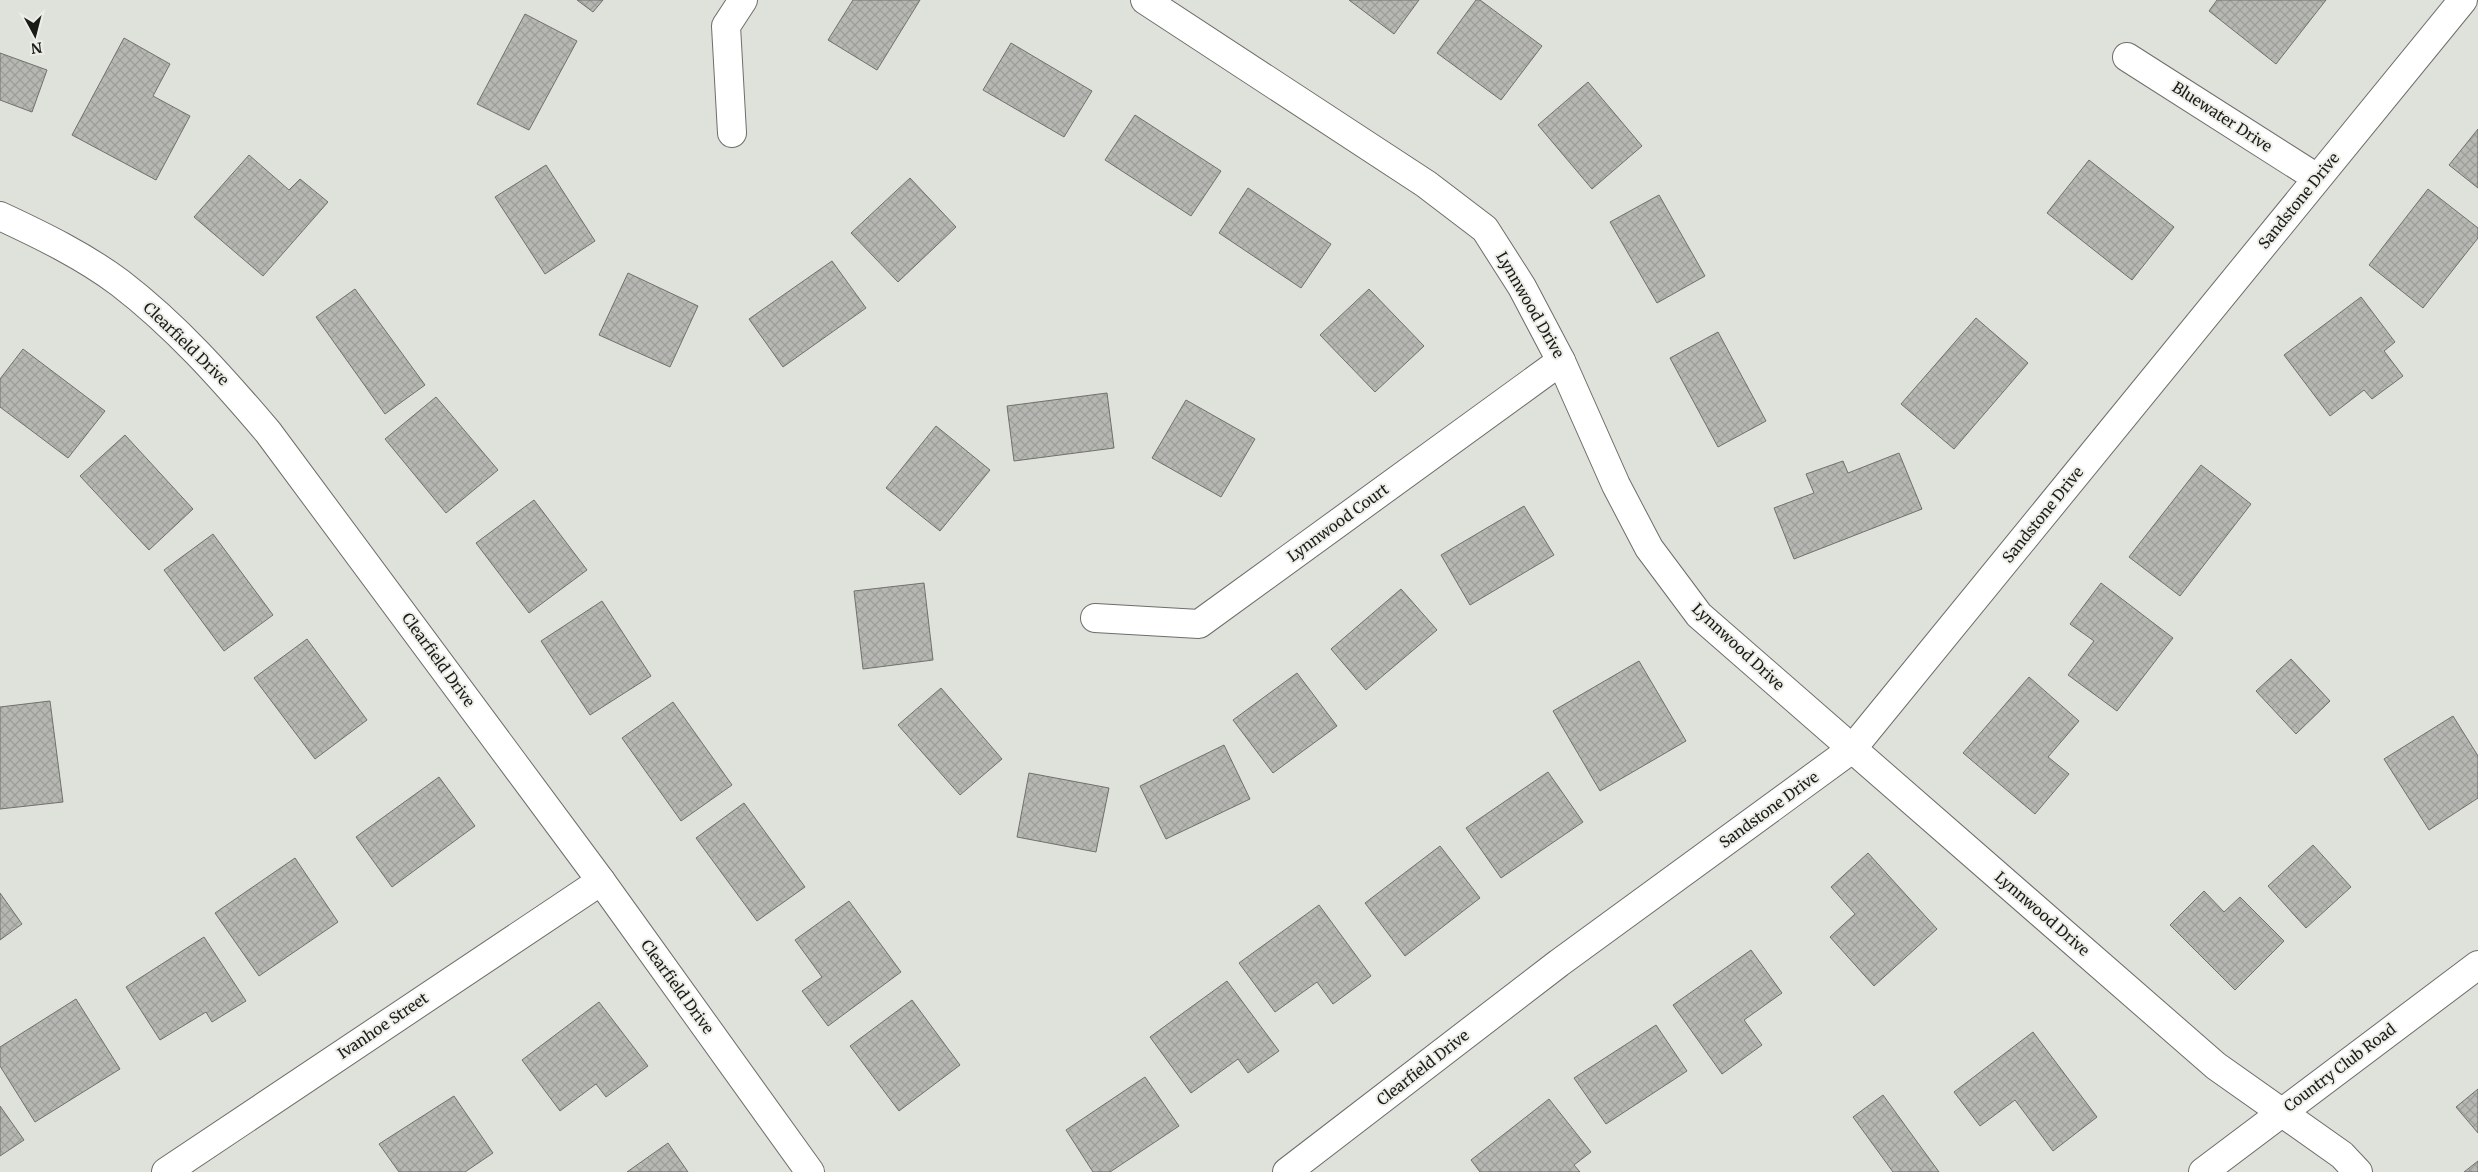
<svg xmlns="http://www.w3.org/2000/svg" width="2478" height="1172" font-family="Merriweather,serif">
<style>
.building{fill:url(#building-cross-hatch);stroke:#70716c}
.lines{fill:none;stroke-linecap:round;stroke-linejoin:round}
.street-casing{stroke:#6d6e6a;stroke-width:30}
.secondary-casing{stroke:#6d6e6a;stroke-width:30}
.street{stroke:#fff;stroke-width:28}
.secondary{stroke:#fff;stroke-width:28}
.labels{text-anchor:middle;stroke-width:4;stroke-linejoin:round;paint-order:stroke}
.street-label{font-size:15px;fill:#1a1a18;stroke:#edeee8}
</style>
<defs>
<pattern id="building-cross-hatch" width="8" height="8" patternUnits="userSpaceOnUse" patternTransform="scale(1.25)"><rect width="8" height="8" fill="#b6b7b2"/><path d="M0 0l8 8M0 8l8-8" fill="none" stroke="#9c9d98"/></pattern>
</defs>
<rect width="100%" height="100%" fill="#dfe1db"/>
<g class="building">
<polygon points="577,0 603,0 593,12"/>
<polygon points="853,0 920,0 877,70 828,40"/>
<polygon points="1349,0 1419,0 1394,34"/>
<polygon points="1476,0 1480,0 1542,46 1501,100 1437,53"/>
<polygon points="2217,0 2326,0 2276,64 2209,11"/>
<polygon points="525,14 577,41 529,130 477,104"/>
<polygon points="124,38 170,64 153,96 190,116 156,180 72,135"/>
<polygon points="1011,43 1092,91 1064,137 983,90"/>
<polygon points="0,53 47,70 32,112 0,100"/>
<polygon points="1588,82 1642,146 1592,189 1538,125"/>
<polygon points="1135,115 1221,171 1191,216 1105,160"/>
<polygon points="2478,129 2478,188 2449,165"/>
<polygon points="249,155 289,190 300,179 328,202 263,276 194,217"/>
<polygon points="2089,160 2174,227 2132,280 2047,213"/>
<polygon points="546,165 595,241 545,274 495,197"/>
<polygon points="910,178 956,227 898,282 851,233"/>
<polygon points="1248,188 1331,244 1301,288 1219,233"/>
<polygon points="2428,189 2478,228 2478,238 2423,308 2369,265"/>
<polygon points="1659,195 1705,276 1657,303 1610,222"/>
<polygon points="832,261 866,308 783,367 749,319"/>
<polygon points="628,273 698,306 670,367 599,335"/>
<polygon points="355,289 425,385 385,414 316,317"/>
<polygon points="1369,289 1424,346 1375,392 1320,335"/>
<polygon points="2361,297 2395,342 2384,351 2403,376 2372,399 2364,390 2330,416 2284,355"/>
<polygon points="1976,318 2028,363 1954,449 1901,404"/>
<polygon points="1718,332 1766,421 1718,447 1670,358"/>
<polygon points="23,349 105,411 68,458 0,407 0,379"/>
<polygon points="1107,393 1114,448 1014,461 1007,406"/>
<polygon points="436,397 498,470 446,513 385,439"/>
<polygon points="1186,400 1255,439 1221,497 1152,458"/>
<polygon points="936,426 990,470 940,531 886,488"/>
<polygon points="125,435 193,509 149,550 80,476"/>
<polygon points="1899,453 1922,509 1794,559 1774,508 1814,493 1806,474 1843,461 1848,473"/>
<polygon points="2201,465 2251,504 2180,596 2129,557"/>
<polygon points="534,500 587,570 529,613 476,543"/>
<polygon points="1524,506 1554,555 1470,605 1441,555"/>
<polygon points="213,534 273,615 224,651 164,570"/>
<polygon points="924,583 933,660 863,669 854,591"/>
<polygon points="2101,583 2173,638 2117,711 2068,675 2094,641 2070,624"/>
<polygon points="1401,589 1437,630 1366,690 1331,649"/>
<polygon points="602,601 651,676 590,715 541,641"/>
<polygon points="307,639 367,720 315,759 254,678"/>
<polygon points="2291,659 2330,701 2296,734 2256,691"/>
<polygon points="1639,661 1686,741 1600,791 1553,711"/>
<polygon points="1297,673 1337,726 1273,773 1233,720"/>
<polygon points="2029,677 2079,721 2048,757 2069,774 2035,814 1963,753"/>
<polygon points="941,688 1002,759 960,795 898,725"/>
<polygon points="50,701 63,802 0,809 0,707"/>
<polygon points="673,702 732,785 681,821 622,738"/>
<polygon points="2453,716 2478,756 2478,798 2429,830 2384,759"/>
<polygon points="1224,745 1250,799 1166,839 1140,786"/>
<polygon points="1548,772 1583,822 1501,878 1466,828"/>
<polygon points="1029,773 1109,788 1096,852 1017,837"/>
<polygon points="439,777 475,826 392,887 356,837"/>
<polygon points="744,803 805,887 757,921 696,838"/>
<polygon points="2313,845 2351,887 2306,928 2268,886"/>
<polygon points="1440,846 1480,898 1405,956 1365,903"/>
<polygon points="1868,853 1937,929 1874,986 1830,937 1855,914 1831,887"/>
<polygon points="295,858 338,922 259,976 215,913"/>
<polygon points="2204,891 2224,912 2240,897 2284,941 2235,990 2170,925"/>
<polygon points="0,893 22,924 0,940"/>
<polygon points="849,901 901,972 828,1026 802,991 822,977 795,940"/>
<polygon points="1319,905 1371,976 1333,1004 1317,982 1275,1012 1239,963"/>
<polygon points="204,937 246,1001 212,1022 206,1012 160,1040 126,987"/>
<polygon points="1751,950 1782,993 1744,1020 1762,1045 1722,1074 1673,1005"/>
<polygon points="1227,981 1279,1051 1248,1073 1238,1059 1191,1093 1150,1037"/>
<polygon points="76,999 120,1069 35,1122 0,1066 0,1047"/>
<polygon points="912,1000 960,1065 899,1111 850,1046"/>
<polygon points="599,1002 648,1066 606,1097 596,1084 560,1111 522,1060"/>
<polygon points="1656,1025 1687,1071 1606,1124 1574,1078"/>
<polygon points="2033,1032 2097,1117 2053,1151 2015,1100 1980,1126 1954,1092"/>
<polygon points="1145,1077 1179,1126 1110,1172 1093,1172 1066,1130"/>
<polygon points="2478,1089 2478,1133 2456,1107"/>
<polygon points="1883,1095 1939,1172 1893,1172 1853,1117"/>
<polygon points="454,1096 493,1153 465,1172 399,1172 379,1144"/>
<polygon points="1549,1099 1591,1152 1574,1165 1580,1172 1480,1172 1471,1160"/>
<polygon points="0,1106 24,1140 0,1156"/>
<polygon points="668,1143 688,1172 627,1172"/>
<polygon points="2478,1161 2478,1172 2464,1172"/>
</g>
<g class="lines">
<g class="street-casing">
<g id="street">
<polyline points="1145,0 1426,184 1485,229 1522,287 1561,361 1616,485 1649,548 1699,615 2216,1066 2342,1155 2358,1172"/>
<polyline points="2127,57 2317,178"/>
<polyline points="732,133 726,26 743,0"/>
<path d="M0,216C41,235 84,256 120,283C176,326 222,378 268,432L601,881L810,1172"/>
<polyline points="1095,618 1199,624 1561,361"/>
<polyline points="166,1172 601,881"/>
<polyline points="1287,1172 1559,963 1852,749 2463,0"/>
</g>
</g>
<g class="secondary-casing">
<polyline id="secondary" points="2203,1172 2478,965"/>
</g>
<use href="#street" class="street"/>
<use href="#secondary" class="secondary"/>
</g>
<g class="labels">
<g class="street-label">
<text transform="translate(2222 117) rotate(33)" y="5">Bluewater Drive</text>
<text transform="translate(2299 201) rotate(-51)" y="5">Sandstone Drive</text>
<text transform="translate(1530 305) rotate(60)" y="5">Lynnwood Drive</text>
<text transform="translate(186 344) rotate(44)" y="5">Clearfield Drive</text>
<text transform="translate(2043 515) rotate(-51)" y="5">Sandstone Drive</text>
<text transform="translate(1338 523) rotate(-36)" y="5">Lynnwood Court</text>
<text transform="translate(1738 647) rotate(43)" y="5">Lynnwood Drive</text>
<text transform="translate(438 660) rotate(54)" y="5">Clearfield Drive</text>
<text transform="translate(1769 810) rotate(-36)" y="5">Sandstone Drive</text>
<text transform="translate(2042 914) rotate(41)" y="5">Lynnwood Drive</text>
<text transform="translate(677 987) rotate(54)" y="5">Clearfield Drive</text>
<text transform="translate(383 1026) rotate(-34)" y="5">Ivanhoe Street</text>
<text transform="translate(1423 1068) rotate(-38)" y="5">Clearfield Drive</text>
<text transform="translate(2340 1068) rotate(-37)" y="5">Country Club Road</text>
</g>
</g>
<g transform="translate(35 35) rotate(173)" stroke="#edeee8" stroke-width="4" paint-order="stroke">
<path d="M0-4L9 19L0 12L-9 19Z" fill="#1a1a18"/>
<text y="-8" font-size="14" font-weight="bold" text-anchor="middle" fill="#1a1a18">N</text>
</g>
</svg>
